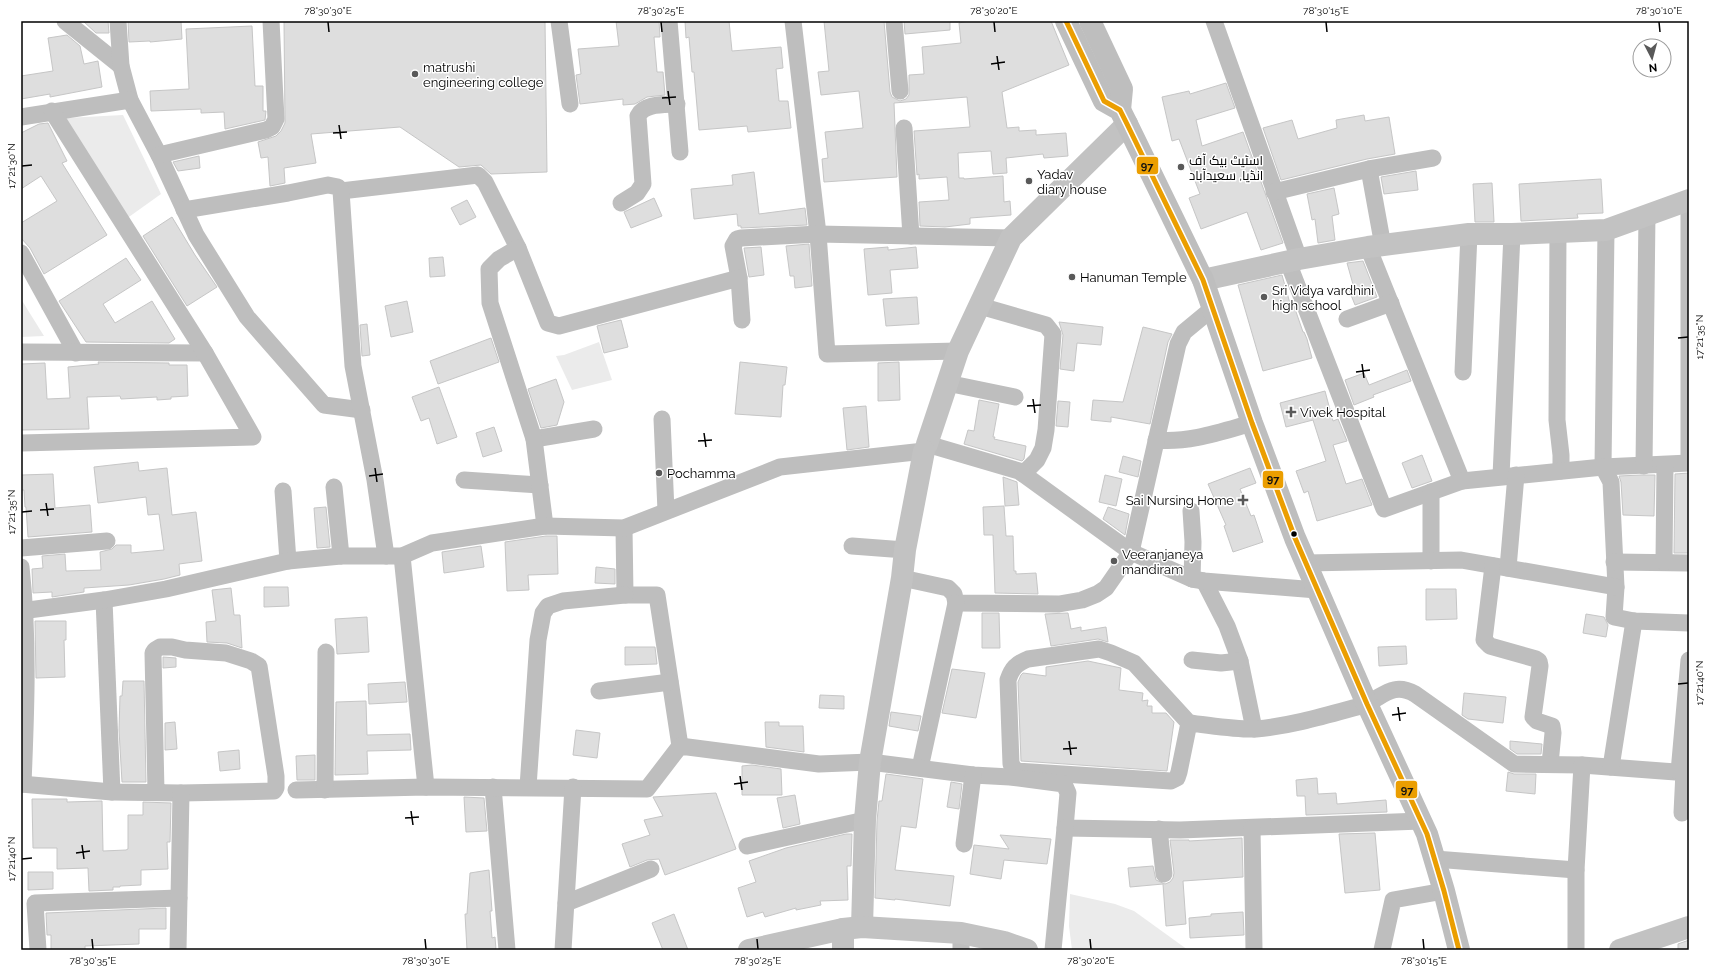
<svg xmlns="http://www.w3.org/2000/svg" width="1710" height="971" font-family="Raleway,Cairo,sans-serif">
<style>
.green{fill:#ebebeb}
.building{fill:#dedede;stroke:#c6c6c6}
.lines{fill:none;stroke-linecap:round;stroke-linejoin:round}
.street{stroke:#bebebe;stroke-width:17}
.secondary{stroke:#c2c2c2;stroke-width:22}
.primary{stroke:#bebebe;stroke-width:22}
.bus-1-casing{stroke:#fff;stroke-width:8}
.bus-1{stroke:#eb9e00;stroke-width:5}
.ticks{fill:none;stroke:#000;stroke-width:1.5}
.poi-dot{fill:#595959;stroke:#fff;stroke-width:1.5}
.bus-dot{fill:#000;stroke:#fff;stroke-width:1.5}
.labels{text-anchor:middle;stroke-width:3;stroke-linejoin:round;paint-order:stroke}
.poi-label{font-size:13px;fill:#000;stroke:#fff;text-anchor:start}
.line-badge{stroke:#fff;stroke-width:1.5}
.pale-badge-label{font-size:11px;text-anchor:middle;font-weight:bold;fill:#111}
.neatline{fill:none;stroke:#000;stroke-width:1.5}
.ticks-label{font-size:10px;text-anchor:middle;fill:#000}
</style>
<rect width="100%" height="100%" fill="#fff"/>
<g class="green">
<polygon points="123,115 161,194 126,219 66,118"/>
<polygon points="21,299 44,336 21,337"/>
<polygon points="599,342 612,380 572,390 556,356 564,355"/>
<polygon points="1070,894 1115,904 1134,911 1188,950 1072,950 1069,926"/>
</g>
<g class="building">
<polygon points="83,21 108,21 109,33 96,33"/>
<polygon points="128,21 181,21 182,39 150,42 150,41 129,42"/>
<polygon points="284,21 545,21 547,172 491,174 481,165 459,167 400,127 311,134 316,163 284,168 285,183 270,186 268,157 261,158 258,142 276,136 281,131 285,123"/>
<polygon points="616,21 659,21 660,37 654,37 657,72 663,72 665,95 647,97 635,104 623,105 623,99 580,104 576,75 581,74 578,49 619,46"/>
<polygon points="685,21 729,21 732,51 781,47 783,68 776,69 779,101 788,101 791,128 748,132 747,126 699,130 694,72 692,72 689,37 686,38"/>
<polygon points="824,21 884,21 890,92 892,97 900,101 906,99 909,95 909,75 924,74 922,47 961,43 959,23 969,21 1051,21 1069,65 1002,92 1007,128 1019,127 1019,131 1036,130 1036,135 1066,133 1068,156 1044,158 1043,154 1006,158 1007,173 993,174 991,151 958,153 959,178 964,178 964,179 1003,176 1004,202 1010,201 1011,215 970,218 970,224 945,227 920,226 919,202 949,200 947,177 919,179 919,174 917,175 914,131 970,127 967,97 894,103 897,177 824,182 822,159 828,158 825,132 863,128 859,91 821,95 818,72 829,71"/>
<polygon points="904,21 950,21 950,30 905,34"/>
<polygon points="252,26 255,86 263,86 263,111 266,111 265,120 225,129 224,112 201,113 201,109 151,111 150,91 189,89 186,29"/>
<polygon points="67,35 80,46 84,64 98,61 102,87 50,97 50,94 21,99 21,76 53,71 48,38"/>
<polygon points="1226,83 1235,108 1196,120 1202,146 1243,132 1283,243 1261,250 1247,212 1201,229 1189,198 1200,194 1179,139 1172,141 1162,97 1189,91 1190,94"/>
<polygon points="1364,115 1365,121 1389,117 1395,154 1367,159 1281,180 1263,128 1292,120 1298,139 1337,128 1336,120"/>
<polygon points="48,123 67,161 62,163 107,235 44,274 30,248 21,238 21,223 57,201 41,176 21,189 21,133 39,124"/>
<polygon points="199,156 200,168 178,171 173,162"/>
<polygon points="1416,171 1418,190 1384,194 1381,177"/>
<polygon points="754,172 759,214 805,208 807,225 741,228 741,226 738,226 737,214 694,219 691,189 733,185 732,175"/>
<polygon points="1601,179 1603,213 1577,214 1578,218 1521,221 1519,184"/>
<polygon points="1492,183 1494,222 1475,222 1473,184"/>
<polygon points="1334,188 1339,214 1332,216 1335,240 1318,243 1315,219 1312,220 1307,194"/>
<polygon points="654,198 662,216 631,228 624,212"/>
<polygon points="467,200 476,217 460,225 451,208"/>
<polygon points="172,217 195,255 217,287 187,306 143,236"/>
<polygon points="809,244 812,286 795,288 794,276 790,276 786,246"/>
<polygon points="761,247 764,275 749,277 744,248"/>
<polygon points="888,247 888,250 916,247 918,268 890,270 892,293 868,295 864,249"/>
<polygon points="443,257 445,276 430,277 429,258"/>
<polygon points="126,258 141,280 103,304 115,323 152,301 175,339 169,343 86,342 59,301"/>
<polygon points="1363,261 1377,297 1355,305 1349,290 1354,288 1347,263"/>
<polygon points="1282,275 1291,307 1294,306 1303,332 1304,332 1307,339 1312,358 1263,371 1238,285"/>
<polygon points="917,297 919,324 886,326 883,299"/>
<polygon points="407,301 413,332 391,337 385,306"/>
<polygon points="621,320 628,347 604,353 597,326"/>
<polygon points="1059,322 1103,327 1101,345 1077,343 1074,371 1060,369 1063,335"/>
<polygon points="367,324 370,355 362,356 360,325"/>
<polygon points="1143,327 1172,334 1168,342 1150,424 1111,417 1111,422 1091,420 1093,400 1123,402"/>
<polygon points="491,338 499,362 438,384 430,361"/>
<polygon points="98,362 169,363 169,365 187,365 188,396 171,397 171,399 157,400 157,397 121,399 120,396 87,397 89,429 21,430 21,364 45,363 47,399 70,398 68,367 99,364"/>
<polygon points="740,362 787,367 785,385 783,385 781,417 735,414"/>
<polygon points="899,362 900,400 878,401 878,363"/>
<polygon points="1407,370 1411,381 1373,395 1374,397 1354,405 1345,380 1364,373 1369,385"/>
<polygon points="556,379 564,402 557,425 541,428 528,389"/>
<polygon points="439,387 457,437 437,444 429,418 421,421 412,397"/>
<polygon points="1325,391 1333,421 1338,419 1347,441 1333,445 1346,484 1362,479 1372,505 1317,521 1308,491 1304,493 1296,471 1326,461 1313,420 1286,427 1280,403"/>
<polygon points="979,400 999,404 993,437 995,437 994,439 1026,446 1024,459 1022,461 964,444 968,430 974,431"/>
<polygon points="1058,401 1070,402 1068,427 1056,426"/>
<polygon points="866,406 869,447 847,450 843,408"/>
<polygon points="494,427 502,451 483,457 476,433"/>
<polygon points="1422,455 1432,481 1412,488 1402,463"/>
<polygon points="1123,456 1141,461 1138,477 1119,472"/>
<polygon points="138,462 139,471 167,468 172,515 196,512 202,561 179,564 180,575 164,579 129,585 84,588 84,592 52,597 52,592 33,593 32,569 43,568 42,556 65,554 66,571 101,570 100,552 112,549 116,545 131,545 131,553 164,550 159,514 148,515 146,497 98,503 94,467"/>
<polygon points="1250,468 1256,483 1240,489 1251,516 1254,515 1263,542 1233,552 1224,526 1226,525 1208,484"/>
<polygon points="1689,473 1689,553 1674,553 1675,474"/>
<polygon points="53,474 55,508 90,505 92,532 28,537 26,507 25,507 24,490 21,490 21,475"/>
<polygon points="1105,475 1122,479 1116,506 1099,502"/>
<polygon points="1641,475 1655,475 1654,516 1623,515 1621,482 1619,476"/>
<polygon points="1003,477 1017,482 1019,505 1005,506"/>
<polygon points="1004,506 1006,536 1013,536 1014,571 1016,571 1016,574 1036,573 1038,594 995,593 993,535 984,535 983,507"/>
<polygon points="326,507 330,547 317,548 314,508"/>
<polygon points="1108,507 1129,514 1125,535 1103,519"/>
<polygon points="546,536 557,536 558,574 528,575 529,590 507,591 505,542"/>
<polygon points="481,546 484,567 444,573 442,552"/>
<polygon points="596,567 615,569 615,584 595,583"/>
<polygon points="264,587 288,587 289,606 264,607"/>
<polygon points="231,588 234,615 240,615 242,648 227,643 207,642 206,622 216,621 212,590"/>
<polygon points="1426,589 1456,589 1457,619 1426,620"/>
<polygon points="982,613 999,613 1000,648 982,648"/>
<polygon points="1068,613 1071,629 1081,627 1081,631 1106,627 1108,642 1098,639 1051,646 1045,614"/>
<polygon points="1586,614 1604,617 1608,625 1606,637 1583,633"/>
<polygon points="367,617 369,652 337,654 335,619"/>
<polygon points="35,621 66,621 66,640 64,640 65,677 36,678"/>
<polygon points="1406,646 1407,664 1379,666 1378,647"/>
<polygon points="625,647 655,647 657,664 625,665"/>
<polygon points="163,657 176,658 176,667 163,668"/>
<polygon points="1088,661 1121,668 1119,690 1143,693 1142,701 1148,700 1147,706 1152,706 1152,713 1166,713 1174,722 1167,771 1021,761 1018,682 1021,675 1023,673 1046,676 1046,667"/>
<polygon points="952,669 985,673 976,718 942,713"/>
<polygon points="123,681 144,681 146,782 122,782 119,730 120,696 122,696"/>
<polygon points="405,682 407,702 369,704 368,684"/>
<polygon points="1464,693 1506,697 1503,723 1468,719 1462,715"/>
<polygon points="820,695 844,696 844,709 819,708"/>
<polygon points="366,701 367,735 410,734 411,750 367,751 368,774 335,775 336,702"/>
<polygon points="891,712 921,716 918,731 889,726"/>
<polygon points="175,722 177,749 165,750 165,723"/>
<polygon points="765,722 779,722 779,726 803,726 804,752 766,747"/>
<polygon points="576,730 600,733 597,758 573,755"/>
<polygon points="1510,741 1542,744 1541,754 1517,754 1510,749"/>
<polygon points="239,750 240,769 220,771 218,752"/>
<polygon points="315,755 315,780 297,780 296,756"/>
<polygon points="752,765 781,769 782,795 742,795 742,766"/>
<polygon points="1508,772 1514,774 1536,774 1535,794 1506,791"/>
<polygon points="886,774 923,779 916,828 901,826 895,870 954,876 950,906 895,899 895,900 875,898 877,821 879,801 882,801"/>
<polygon points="1317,778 1318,794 1336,793 1337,804 1386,800 1387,812 1306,815 1305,796 1297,796 1296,780"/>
<polygon points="951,782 962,784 959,809 947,807"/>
<polygon points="716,793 736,849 665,875 659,859 647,860 630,867 622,844 650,835 644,820 663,816 653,797"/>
<polygon points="795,795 800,824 783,828 777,798"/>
<polygon points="464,797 484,798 487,831 466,832"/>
<polygon points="32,799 67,799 67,802 102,801 103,851 126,850 128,849 128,815 143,815 143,802 171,803 170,842 167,842 168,869 141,870 141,885 120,886 120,887 113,887 113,890 89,891 88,868 57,869 57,848 33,848"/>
<polygon points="1375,833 1380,890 1345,893 1339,834"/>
<polygon points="846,834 852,834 851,866 847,866 848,900 820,901 821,905 796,910 796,908 765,917 763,912 747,917 738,888 756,882 749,861 786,848"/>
<polygon points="1000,835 1051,839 1047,864 1004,860 1001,879 970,874 974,845 1009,849"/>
<polygon points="1242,838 1243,877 1183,881 1186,924 1166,926 1163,884 1130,887 1128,868 1153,866 1156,880 1165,884 1170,882 1173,878 1174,873 1170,840 1189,840 1189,841"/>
<polygon points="489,870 492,911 490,911 492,938 495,937 496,950 467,950 465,914 467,914 470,873"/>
<polygon points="28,872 53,872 53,889 28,890"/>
<polygon points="166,908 166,929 139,929 139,944 85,946 85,950 51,950 51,935 47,935 46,913"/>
<polygon points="1243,912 1244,935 1190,938 1189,918 1211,916 1211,914"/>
<polygon points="674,914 688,950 663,950 652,923"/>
<polygon points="1689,940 1689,950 1678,950 1678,944"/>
</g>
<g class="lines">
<g class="street">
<polyline points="65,21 121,66"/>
<polyline points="118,21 121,66 130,100 159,155 196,235 247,317 324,405 362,410"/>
<polyline points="559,21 570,104"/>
<polyline points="669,21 680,152"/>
<polyline points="793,21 818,234 827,354 958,351"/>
<polyline points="894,21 900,91"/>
<polyline points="1214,21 1299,259"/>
<polyline points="21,117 130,100"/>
<polyline points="904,128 911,236"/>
<polyline points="159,155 266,130 272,127 276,119 271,21"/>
<polyline points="1369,169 1383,246"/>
<polyline points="341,191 478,175 485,182 518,248"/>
<polyline points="1274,192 1369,169 1433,158"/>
<polyline points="1689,200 1689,463"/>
<path d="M621,203L637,193L643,184L638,116C644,103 665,105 677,104"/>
<polyline points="184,210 288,193 328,185 338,187 341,191 353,366 375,480 386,556"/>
<polyline points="1606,230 1603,467 1611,482 1616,587 1614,617 1634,621 1689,623"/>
<polyline points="1558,232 1557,420 1561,455 1561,471"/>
<polyline points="1368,247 1462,481"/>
<polyline points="21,253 76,353"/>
<polyline points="1288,262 1384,509 1462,481 1603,467 1689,463"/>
<polyline points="739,278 733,246 737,239 741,238 818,234 1011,238"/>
<polyline points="980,306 1046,325 1053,334 1046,430 1043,448 1037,460 1023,474"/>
<polyline points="1347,319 1391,303"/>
<polyline points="21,352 205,353"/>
<polyline points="1463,372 1469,234"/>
<polyline points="947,383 1015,397"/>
<polyline points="662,419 666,511"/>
<polyline points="534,439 594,429"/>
<path d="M1156,440C1189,443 1220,432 1252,423"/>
<polyline points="21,443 253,437 205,353 52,111"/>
<polyline points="1644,466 1647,214"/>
<polyline points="1501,476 1512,234"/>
<polyline points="464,480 540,485"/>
<polyline points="334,487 341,556"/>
<polyline points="283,491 288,561"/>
<polyline points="1431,492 1431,561"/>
<polyline points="1191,511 1193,542 1192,579"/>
<polyline points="545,526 534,439 490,303 489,269 499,259 518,248 548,323 559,326 739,278 742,320"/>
<polyline points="624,528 625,595 657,595 680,746"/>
<polyline points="852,546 905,550"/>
<polyline points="21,548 107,541"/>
<polyline points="402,556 426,787"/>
<polyline points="1614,562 1689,563"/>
<polyline points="1664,562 1665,465"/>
<polyline points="1306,563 1461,560 1616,587"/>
<polyline points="1493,566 1484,640 1490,646 1536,659 1539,661 1540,666 1533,717 1537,721 1552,726 1553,733 1550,764"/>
<path d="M21,567C29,640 26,711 23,784"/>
<polyline points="1508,568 1516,475"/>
<polyline points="902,578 948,588 954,594 956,603 1059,604 1082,600 1097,594 1106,588 1131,552 1178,344 1184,332 1213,308"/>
<polyline points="1204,581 1227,626 1240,661 1254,729"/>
<polyline points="104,600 112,792"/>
<polyline points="21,611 104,600 166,589 288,561 341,556 402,556 432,543 545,526 624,528 780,467 924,451 927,444 1019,471 1131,552 1192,579 1204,581 1317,590"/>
<polyline points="1192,660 1221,663 1240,661"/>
<polyline points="599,691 670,682"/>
<path d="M1189,723L1179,772L1177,778L1171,781L1016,771L1011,764L1008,680C1012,668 1016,664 1028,659L1099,649L1111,653L1134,663L1189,723C1209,725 1236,730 1256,729C1290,726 1324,716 1357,707C1381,701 1390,680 1415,694L1514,764L1582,765L1689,773"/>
<polyline points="1611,767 1634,621"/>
<polyline points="920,768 956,603"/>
<polyline points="1679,772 1689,660"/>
<polyline points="21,784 112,792 181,793 274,791 276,788 276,776 259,666 251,661 226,653 185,650 172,647 160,647 155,650 153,653 156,792"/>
<polyline points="493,787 507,950"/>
<polyline points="528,787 538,640 543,613 548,606 563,601 625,595"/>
<polyline points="296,790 426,787 647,789 680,746 819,764 870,762 973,775 1010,777 1064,784 1068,793 1065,828 1180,830 1421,821"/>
<polyline points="325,790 326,652"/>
<polyline points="1682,813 1684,772"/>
<polyline points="1252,828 1254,950"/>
<polyline points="1159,829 1164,874"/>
<polyline points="964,844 973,775"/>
<polyline points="747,846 865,820"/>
<polyline points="1435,859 1576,870"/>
<polyline points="566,903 651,869"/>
<polyline points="961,933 961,950"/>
<polyline points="38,950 35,903 179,898"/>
<polyline points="178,950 181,793"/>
<polyline points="563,950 573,787"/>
<polyline points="1053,950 1065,828"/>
<polyline points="1382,950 1393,900 1444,891"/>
<polyline points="1576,950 1576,870 1582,765"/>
</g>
<g class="secondary">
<polyline points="1203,280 1299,259 1368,247 1469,234 1512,234 1606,230 1689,200"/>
<polyline points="927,444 958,351 1011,238 1127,124"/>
<polyline points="862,927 865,820 870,762 902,578 905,550 924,451"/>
<polyline points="749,950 843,929 862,927 961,933 1004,942 1027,950"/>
<polyline points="843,950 843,929"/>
<polyline points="1620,950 1689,927"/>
</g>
<g class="primary">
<polyline points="1066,21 1104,101 1120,110 1127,124 1203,280 1252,423 1295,538 1367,704 1427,834 1444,891 1459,950"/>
<polyline points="1090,21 1122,89 1120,110"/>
</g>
<g class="bus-1-casing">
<polyline id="bus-1" points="1066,21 1104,101 1120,110 1127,124 1203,280 1252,423 1295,538 1367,704 1427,834 1444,891 1459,950"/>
</g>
<use href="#bus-1" class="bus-1"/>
</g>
<path class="ticks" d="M328,22L329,32M661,22L662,32M994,22L995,32M1326,22L1327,32M1659,22L1660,32M997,56L999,70M991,64L1005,62M668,91L670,105M662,98L676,97M339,125L341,139M333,133L347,132M22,166L32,165M1678,338L1688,337M1362,364L1364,378M1356,372L1370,370M1033,399L1035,413M1027,406L1041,405M704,433L706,447M698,441L712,440M375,468L377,482M369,476L383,474M46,503L48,516M40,510L54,509M22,512L32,511M1678,684L1688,683M1398,707L1400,721M1392,715L1406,713M1069,741L1071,755M1063,749L1077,748M740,776L742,790M734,784L748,782M411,811L413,825M405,818L419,817M82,845L84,859M76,853L90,851M22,859L32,858M92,939L93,949M425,939L426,949M757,939L758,949M1090,939L1091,949M1423,939L1424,949"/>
<g class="poi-dot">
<circle cx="415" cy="74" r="4"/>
<circle cx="1181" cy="167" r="4"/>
<circle cx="1029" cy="181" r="4"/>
<circle cx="1072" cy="277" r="4"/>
<circle cx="1264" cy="297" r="4"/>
<path d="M1289 406h4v4h4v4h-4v4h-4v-4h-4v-4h4z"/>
<circle cx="659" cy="473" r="4"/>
<path d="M1241 494h4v4h4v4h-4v4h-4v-4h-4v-4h4z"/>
<circle cx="1114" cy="561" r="4"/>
</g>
<circle class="bus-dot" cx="1294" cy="534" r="3.5"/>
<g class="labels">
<g class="poi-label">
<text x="423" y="72">matrushi<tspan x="423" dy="15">engineering college</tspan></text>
<text x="1189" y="165">اسٹیٹ بیک آف<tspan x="1189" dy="15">انڈیا, سعیدآباد</tspan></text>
<text x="1037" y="179">Yadav<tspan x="1037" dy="15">diary house</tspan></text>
<text x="1080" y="282">Hanuman Temple</text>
<text x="1272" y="295">Sri Vidya vardhini<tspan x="1272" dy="15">high school</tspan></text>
<text x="1300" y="417">Vivek Hospital</text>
<text x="667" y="478">Pochamma</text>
<text x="1234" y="505" text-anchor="end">Sai Nursing Home</text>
<text x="1122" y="559">Veeranjaneya<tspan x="1122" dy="15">mandiram</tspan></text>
</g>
</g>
<g class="line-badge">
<rect x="1136" y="156" width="23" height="19" rx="4" fill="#eb9e00"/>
<rect x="1262" y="470" width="22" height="19" rx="4" fill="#eb9e00"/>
<rect x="1395" y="780" width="23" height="19" rx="4" fill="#eb9e00"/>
</g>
<g class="pale-badge-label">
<text x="1147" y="170">97</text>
<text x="1273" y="483">97</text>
<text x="1407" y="794">97</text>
</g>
<rect width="1710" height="971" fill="none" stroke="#ffffff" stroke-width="44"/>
<g transform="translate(1652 58) rotate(174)"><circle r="19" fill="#ffffff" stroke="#999999"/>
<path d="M0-3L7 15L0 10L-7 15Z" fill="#595959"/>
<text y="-6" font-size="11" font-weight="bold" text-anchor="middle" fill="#000000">N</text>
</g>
<rect x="22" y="22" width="1666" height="927" class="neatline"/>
<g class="ticks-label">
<text x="328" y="14">78°30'30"E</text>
<text x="661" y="14">78°30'25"E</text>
<text x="994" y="14">78°30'20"E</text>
<text x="1326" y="14">78°30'15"E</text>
<text x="1659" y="14">78°30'10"E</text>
<text transform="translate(11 166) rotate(-90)" y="4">17°21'30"N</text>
<text transform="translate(1699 337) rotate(-90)" y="4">17°21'35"N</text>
<text transform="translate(11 512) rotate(-90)" y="4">17°21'35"N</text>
<text transform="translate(1699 683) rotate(-90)" y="4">17°21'40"N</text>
<text transform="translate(11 859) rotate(-90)" y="4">17°21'40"N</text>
<text x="93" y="964">78°30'35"E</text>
<text x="426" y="964">78°30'30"E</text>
<text x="758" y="964">78°30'25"E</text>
<text x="1091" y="964">78°30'20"E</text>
<text x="1424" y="964">78°30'15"E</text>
</g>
</svg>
